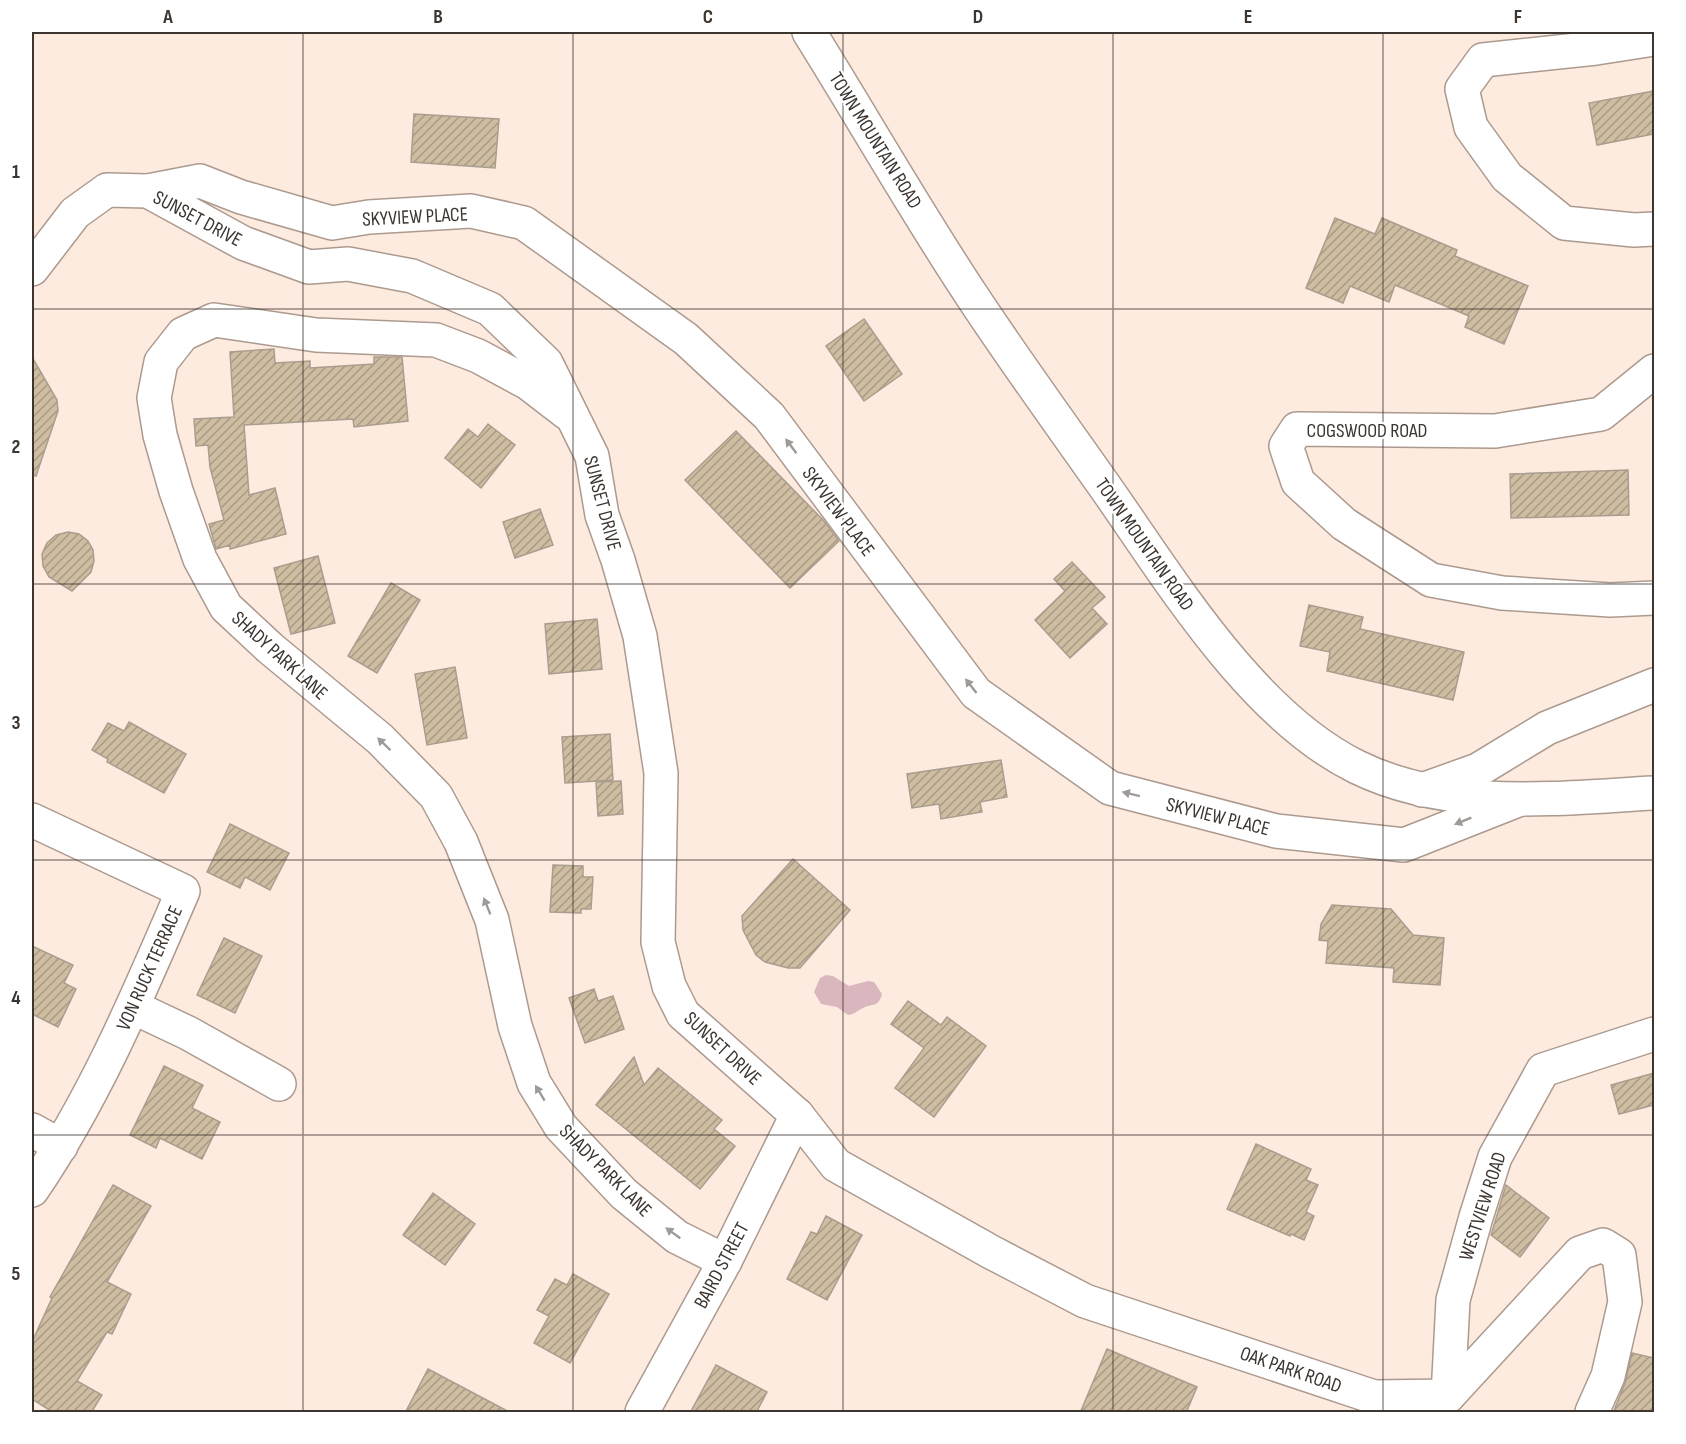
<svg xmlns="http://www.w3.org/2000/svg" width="1686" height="1444" font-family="'Sofia Sans Condensed',sans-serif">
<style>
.water{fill:#dab6be}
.building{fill:url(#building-hatch);stroke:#a99e8e;stroke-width:1.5}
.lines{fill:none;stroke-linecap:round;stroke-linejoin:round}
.minor-casing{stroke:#ac9a8f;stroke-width:36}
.major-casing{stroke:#ac9a8f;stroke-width:36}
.minor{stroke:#fff;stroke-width:33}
.major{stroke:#fff;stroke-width:33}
.oneway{fill:#9e9a98}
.grid{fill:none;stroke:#3c3530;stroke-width:1.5;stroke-opacity:0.55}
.labels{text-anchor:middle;stroke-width:4.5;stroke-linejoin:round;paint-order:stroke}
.street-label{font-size:20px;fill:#3c3530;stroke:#fff}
.neatline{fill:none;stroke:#3c3530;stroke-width:2}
.grid-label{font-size:20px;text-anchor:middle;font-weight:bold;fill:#3c3530}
</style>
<defs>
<pattern id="building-hatch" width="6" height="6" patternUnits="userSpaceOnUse" patternTransform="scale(1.5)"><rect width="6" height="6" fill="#cebda1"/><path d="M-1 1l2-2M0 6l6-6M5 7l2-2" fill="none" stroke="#a89a84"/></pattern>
</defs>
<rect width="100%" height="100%" fill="#feebe0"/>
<path class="water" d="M826,975L833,976L849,986L868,981L874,982L882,994C878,1008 873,1003 863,1008C857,1011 855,1014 848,1015L837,1007L821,1004L814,992L820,978Z"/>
<g class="building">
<polygon points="1654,91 1654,134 1597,145 1589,103"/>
<polygon points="414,114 499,119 495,168 411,162"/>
<polygon points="1335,218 1375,234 1382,218 1457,250 1455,256 1528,286 1504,344 1465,327 1469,316 1395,285 1389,302 1350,286 1343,303 1306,288"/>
<polygon points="864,319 902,374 864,401 826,346"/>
<polygon points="274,349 275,363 310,361 310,368 374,364 374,357 402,357 408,421 354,427 353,419 244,425 249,495 275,488 286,534 230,549 230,545 216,549 209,524 224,520 210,467 208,445 196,446 194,419 234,417 230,352"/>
<polygon points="32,357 57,400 58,411 36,476 32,475"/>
<polygon points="488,424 515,445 481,488 445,458 468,429 478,437"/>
<polygon points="736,431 824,521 839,541 790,588 685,480"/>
<polygon points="1628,470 1629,515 1511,518 1510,474"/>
<polygon points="540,509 553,545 515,558 503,522"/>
<polygon points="68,532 79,534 88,541 93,550 94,561 91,572 72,591 49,577 43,566 42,554 47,543 56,535"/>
<polygon points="318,556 335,623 291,634 274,568"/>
<polygon points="1072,562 1105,597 1092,608 1107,624 1070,658 1035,620 1065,591 1054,579"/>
<polygon points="391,583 420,600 377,673 348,656"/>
<polygon points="1309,605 1363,617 1360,629 1464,652 1453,700 1327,671 1330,652 1300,646"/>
<polygon points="597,619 602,669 549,674 545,624"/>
<polygon points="455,667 467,738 427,745 415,674"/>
<polygon points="129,722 186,754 164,793 107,762 108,759 92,750 108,723 124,731"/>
<polygon points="610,734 613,780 565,783 562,737"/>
<polygon points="1001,760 1007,797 980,802 982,812 941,819 939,804 912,808 907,774"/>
<polygon points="621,781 623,814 598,816 596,782"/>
<polygon points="230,824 289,853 270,890 245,877 240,888 207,872"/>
<polygon points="793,859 850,910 800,968 788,968 765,962 756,955 743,930 742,916"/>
<polygon points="553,865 583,866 583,877 593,877 591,909 581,909 581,913 550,912"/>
<polygon points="1332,905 1391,909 1413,935 1444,938 1440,985 1393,982 1394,968 1326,963 1328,941 1319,940 1321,924"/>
<polygon points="224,938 262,956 235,1013 197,995"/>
<polygon points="32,946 73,965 64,983 76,989 58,1027 32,1014"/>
<polygon points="594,989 598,1001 613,996 624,1029 585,1043 569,998"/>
<polygon points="908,1001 941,1025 947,1017 986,1046 934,1117 895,1088 924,1048 891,1024"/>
<polygon points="634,1057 644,1085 658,1068 722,1120 714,1129 735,1146 700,1189 596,1105"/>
<polygon points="164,1066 203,1085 192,1108 220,1122 202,1159 160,1138 156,1148 130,1135"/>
<polygon points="1654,1073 1654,1105 1619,1114 1611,1085"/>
<polygon points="1256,1144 1311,1169 1306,1180 1318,1185 1306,1212 1314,1216 1304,1240 1291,1234 1290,1236 1227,1209"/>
<polygon points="113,1185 151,1206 107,1282 131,1294 112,1334 107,1332 77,1381 102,1395 91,1413 54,1413 32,1399 32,1342 52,1298 50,1297"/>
<polygon points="1506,1185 1549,1218 1520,1257 1491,1235"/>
<polygon points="433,1193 475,1224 445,1265 403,1235"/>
<polygon points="826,1216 862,1235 827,1300 787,1279 811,1232 817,1234"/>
<polygon points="573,1274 609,1294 570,1363 534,1343 549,1316 537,1310 555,1279 567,1285"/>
<polygon points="1107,1349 1197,1387 1186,1413 1080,1413"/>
<polygon points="1632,1353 1654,1358 1654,1413 1613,1413 1625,1383"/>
<polygon points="716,1365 767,1392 756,1413 690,1413"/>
<polygon points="428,1369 511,1413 405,1413"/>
</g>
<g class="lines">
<g class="minor-casing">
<g id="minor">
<polyline points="1654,39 1596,48 1483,60 1462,89 1471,127 1507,177 1564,223 1634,230 1654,229"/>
<polyline points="148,191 200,181 241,197 332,223 369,217 471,211 524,223 686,339 769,416 976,693 1110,788 1276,831 1404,845 1518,800"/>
<polyline points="32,269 75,213 107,190 148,191 243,243 309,267 348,264 412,276 490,309 546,363 592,456 602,515 618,560 640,636 661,773 658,942 669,986 683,1014 797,1115 836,1165 991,1252 1085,1301 1374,1397 1448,1396 1580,1253 1603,1245 1619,1255 1625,1302 1608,1376 1592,1412"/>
<polyline points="1654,371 1601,414 1495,431 1297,429 1286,446 1298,482 1344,524 1431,580 1502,593 1610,600 1654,598"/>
<polyline points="567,413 528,383 478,356 436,340 316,335 214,320 183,334 161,362 154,398 160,435 176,491 200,559 226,607 270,648 380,739 436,796 461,842 492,920 515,1026 534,1083 561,1127 624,1194 677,1237 725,1261"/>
<polyline points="1422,790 1478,770 1547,728 1654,685"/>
<path d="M32,820L183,891C139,993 95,1098 32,1190"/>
<polyline points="133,1007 188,1033 279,1084"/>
<polyline points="32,1130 61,1146"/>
<polyline points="1448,1396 1453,1300 1476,1217 1495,1157 1543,1070 1654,1034"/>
<polyline points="642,1412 725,1261 797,1115"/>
</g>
</g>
<g class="major-casing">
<path id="major" d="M809,32C864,120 916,212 974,299C1017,364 1063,427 1108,491C1173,584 1253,716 1357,767C1449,812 1557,798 1654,793"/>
</g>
<use href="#minor" class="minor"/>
<use href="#major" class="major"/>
</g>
<defs><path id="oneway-solid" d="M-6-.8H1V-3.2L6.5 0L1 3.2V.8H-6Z" transform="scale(1.5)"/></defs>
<g class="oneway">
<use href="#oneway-solid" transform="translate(791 446) rotate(-127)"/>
<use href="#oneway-solid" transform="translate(971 686) rotate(-128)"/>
<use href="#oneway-solid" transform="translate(384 744) rotate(-136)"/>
<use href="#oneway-solid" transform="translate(1131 794) rotate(-166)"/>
<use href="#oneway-solid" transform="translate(1463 821) rotate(158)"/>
<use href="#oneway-solid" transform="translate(487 906) rotate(-112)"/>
<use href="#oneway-solid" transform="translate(540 1093) rotate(-121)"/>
<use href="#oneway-solid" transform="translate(673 1233) rotate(-144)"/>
</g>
<path class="grid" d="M303,32V1412M573,32V1412M843,32V1412M1113,32V1412M1383,32V1412M32,309H1654M32,584H1654M32,860H1654M32,1135H1654"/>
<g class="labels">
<g class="street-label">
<text transform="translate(876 140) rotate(58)" y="7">TOWN MOUNTAIN ROAD</text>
<text transform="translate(415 216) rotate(-3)" y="7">SKYVIEW PLACE</text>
<text transform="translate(198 218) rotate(28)" y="7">SUNSET DRIVE</text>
<text x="1367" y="437">COGSWOOD ROAD</text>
<text transform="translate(603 503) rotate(75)" y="7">SUNSET DRIVE</text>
<text transform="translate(839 511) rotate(53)" y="7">SKYVIEW PLACE</text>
<text transform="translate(1145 544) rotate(55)" y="7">TOWN MOUNTAIN ROAD</text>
<text transform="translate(280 655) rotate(42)" y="7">SHADY PARK LANE</text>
<text transform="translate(1218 816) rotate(14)" y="7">SKYVIEW PLACE</text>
<text transform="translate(149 968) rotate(-66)" y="7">VON RUCK TERRACE</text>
<text transform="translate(723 1048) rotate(43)" y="7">SUNSET DRIVE</text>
<text transform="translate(606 1170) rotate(45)" y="7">SHADY PARK LANE</text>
<text transform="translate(1482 1206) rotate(-72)" y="7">WESTVIEW ROAD</text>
<text transform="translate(721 1265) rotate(-62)" y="7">BAIRD STREET</text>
<text transform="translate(1291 1369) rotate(19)" y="7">OAK PARK ROAD</text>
</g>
</g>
<rect width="1686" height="1444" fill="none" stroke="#ffffff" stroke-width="66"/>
<rect x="33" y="33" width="1620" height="1378" class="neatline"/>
<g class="grid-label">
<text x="168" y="23">A</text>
<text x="438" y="23">B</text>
<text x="708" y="23">C</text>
<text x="978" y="23">D</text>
<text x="1248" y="23">E</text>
<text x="1518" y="23">F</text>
<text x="16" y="178">1</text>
<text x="16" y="453">2</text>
<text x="16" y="729">3</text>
<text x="16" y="1004">4</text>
<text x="16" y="1280">5</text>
</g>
</svg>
